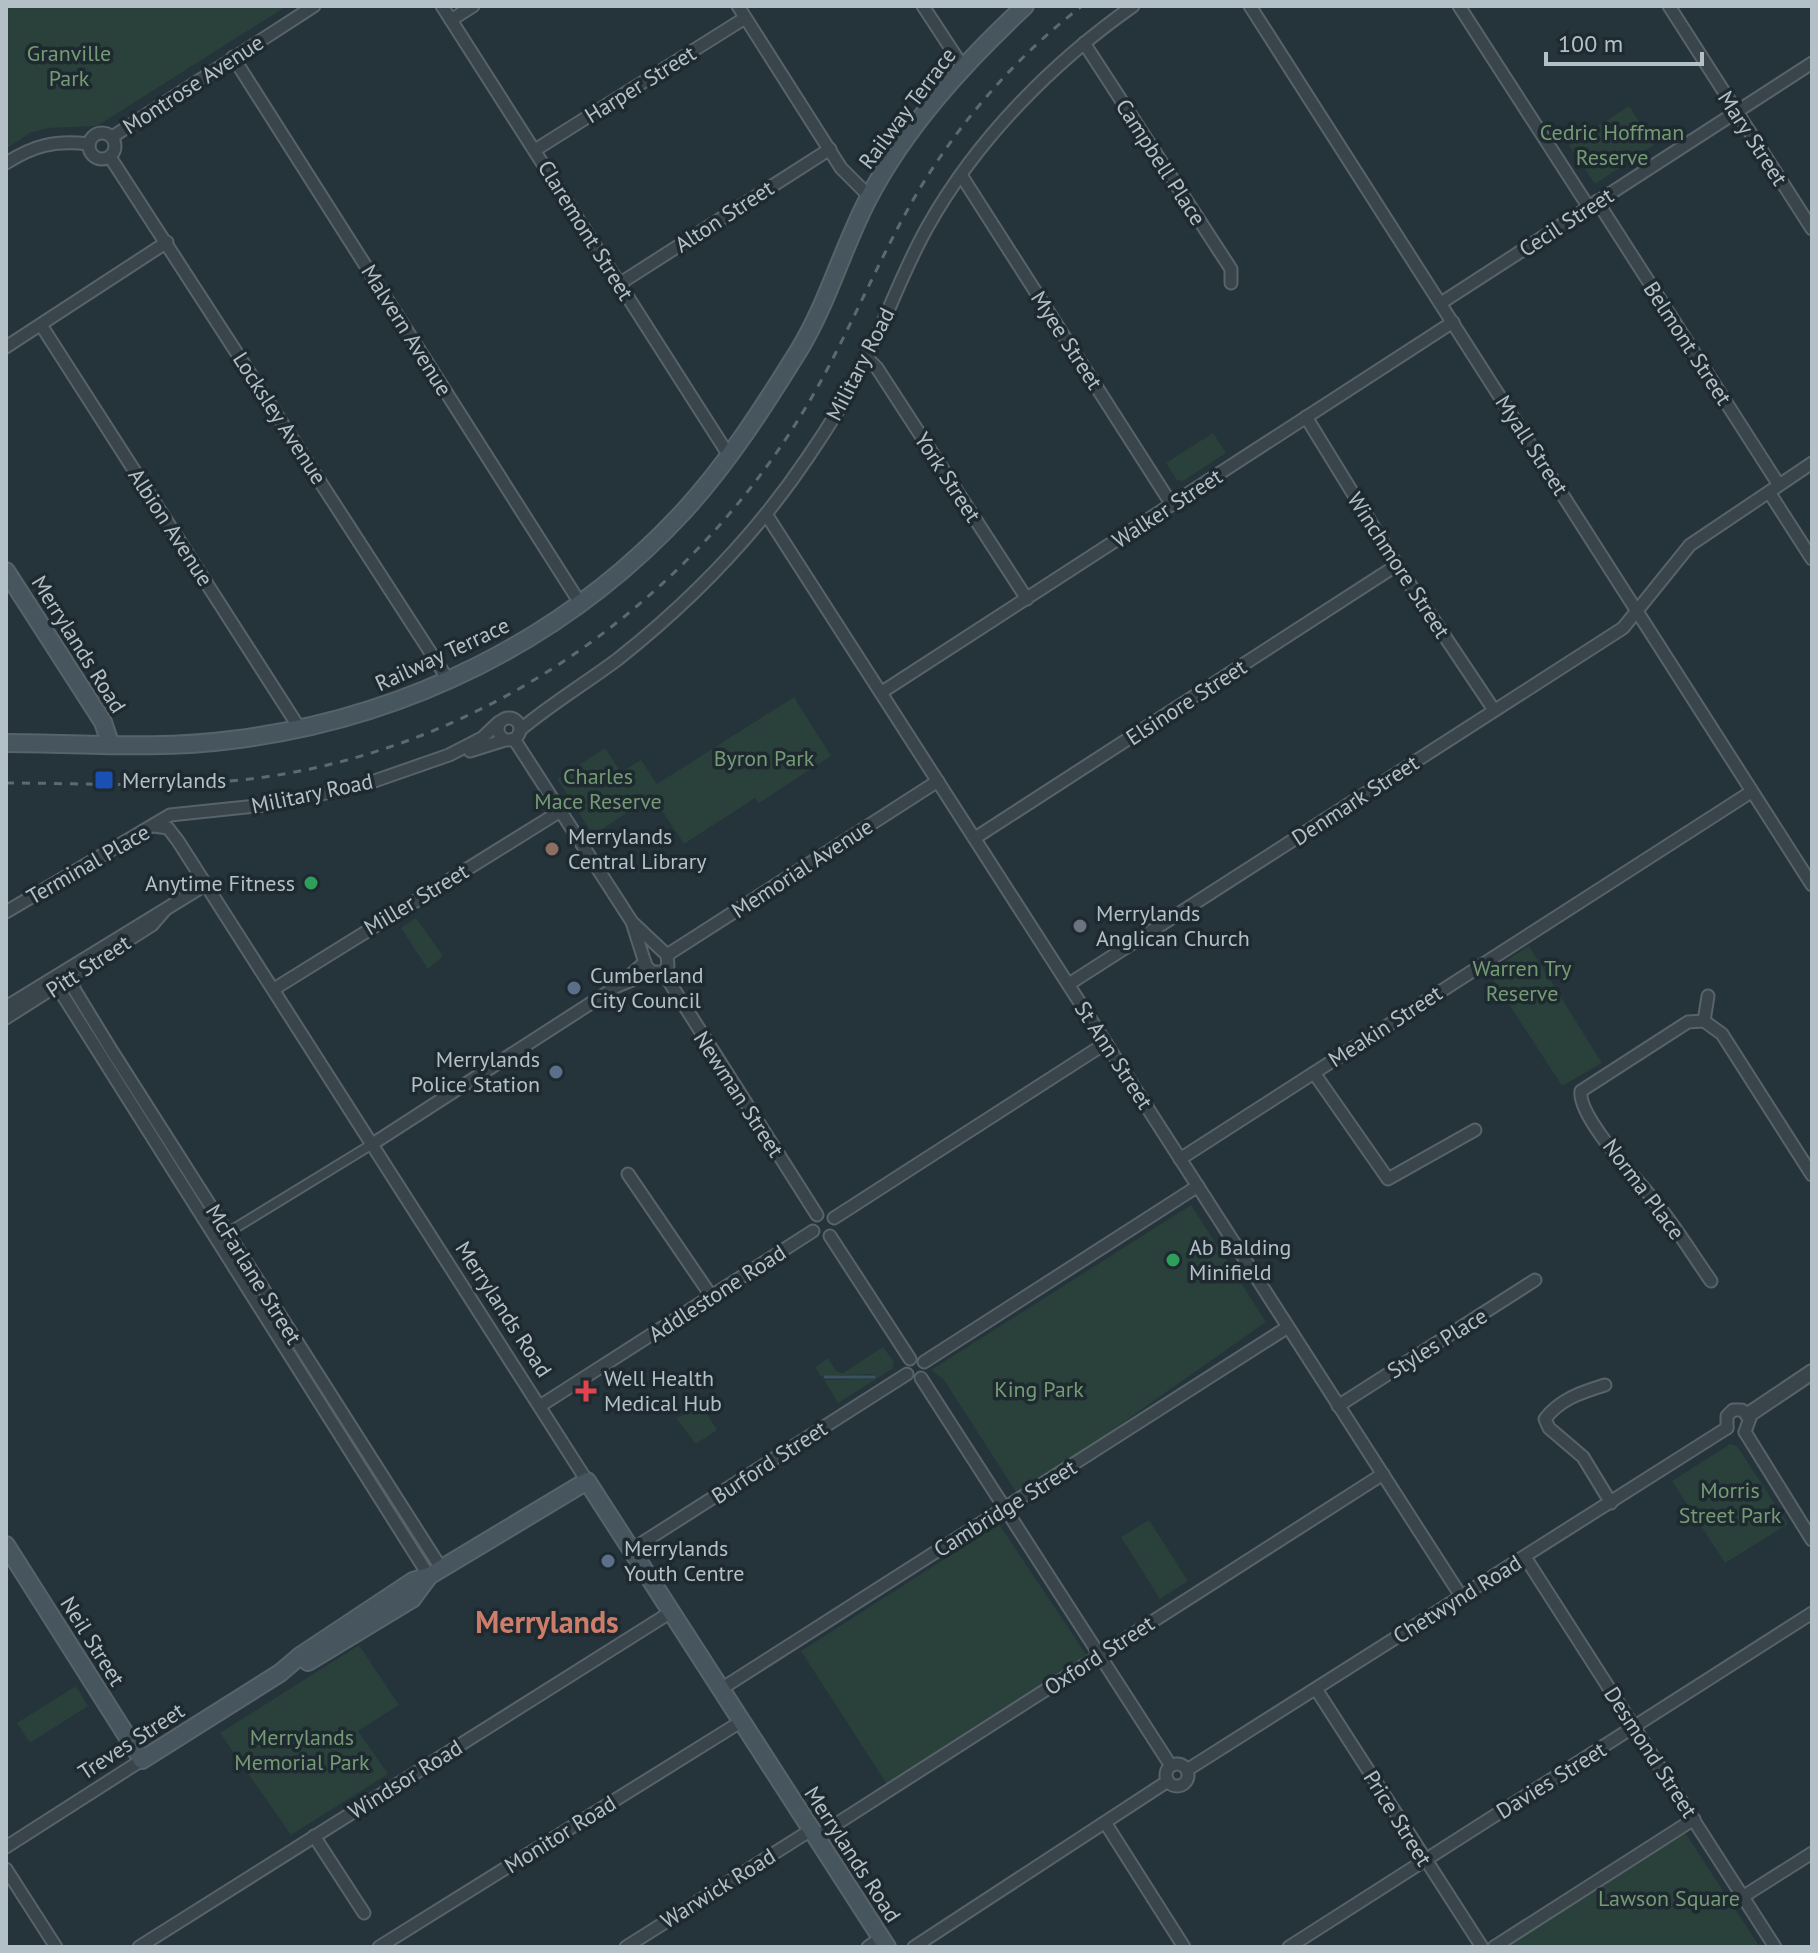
<svg xmlns="http://www.w3.org/2000/svg" width="1818" height="1953" font-family="'PT Sans',sans-serif">
<style>
.green{fill:#2a403b}
.lines{fill:none;stroke-linecap:round;stroke-linejoin:round}
.stream{stroke:#3a5361;stroke-width:3}
.pedestrian-casing{stroke:#576369;stroke-width:12}
.minor-casing{stroke:#576369;stroke-width:15}
.tertiary-casing{stroke:#576369;stroke-width:18}
.secondary-casing{stroke:#576369;stroke-width:20}
.pedestrian{stroke:#39454b;stroke-width:8}
.minor{stroke:#39454b;stroke-width:11}
.tertiary{stroke:#39454b;stroke-width:14}
.secondary{stroke:#47555e;stroke-width:16}
.rail{stroke:#5b6a72;stroke-width:3;stroke-dasharray:8 8;stroke-linecap:butt}
.transit-dot{fill:#1a4fb4;stroke:#1e2a30;stroke-width:3}
.education-dot{fill:#8d6e63;stroke:#1e2a30;stroke-width:3}
.leisure-dot{fill:#2e9e5b;stroke:#1e2a30;stroke-width:3}
.worship-dot{fill:#6b7280;stroke:#1e2a30;stroke-width:3}
.service-dot{fill:#5c6f8a;stroke:#1e2a30;stroke-width:3}
.health-dot{fill:#e0444e;stroke:#1e2a30;stroke-width:3}
.labels{text-anchor:middle;stroke-width:7;stroke-linejoin:round;paint-order:stroke}
.park-label{font-size:22px;fill:#759b74;stroke:#1e2a30}
.street-label{font-size:22px;fill:#b4c0c7;stroke:#1e2a30}
.poi-label{font-size:22px;fill:#b4c0c7;stroke:#1e2a30;text-anchor:start}
.district-label{font-size:30px;font-weight:bold;fill:#cc7e6a;stroke:#1e2a30}
</style>
<rect width="100%" height="100%" fill="#25333b"/>
<g class="green">
<polygon points="6,6 287,6 97,126 48,128 30,133 6,149"/>
<polygon points="1629,106 1654,145 1595,184 1569,145"/>
<polygon points="1213,433 1226,453 1183,481 1177,480 1166,463"/>
<polygon points="794,697 831,756 759,803 755,798 684,844 657,803 647,800 593,835 557,779 605,748 621,772 641,760 657,784"/>
<polygon points="416,918 443,956 428,969 401,928"/>
<polygon points="1529,946 1602,1063 1562,1086 1488,972"/>
<polygon points="1191,1205 1266,1322 1091,1445 1016,1492 944,1380 931,1370"/>
<polygon points="883,1347 894,1362 892,1369 838,1403 824,1380 873,1379 873,1374 820,1376 815,1367 828,1358 837,1372 843,1373"/>
<polygon points="702,1406 717,1430 696,1444 676,1418"/>
<polygon points="1730,1444 1737,1446 1788,1524 1725,1563 1672,1481"/>
<polygon points="1149,1520 1188,1581 1160,1599 1121,1537"/>
<polygon points="999,1524 1087,1656 890,1789 801,1651"/>
<polygon points="359,1645 399,1705 358,1731 388,1774 291,1835 220,1733"/>
<polygon points="76,1686 88,1706 30,1743 17,1723"/>
<polygon points="1684,1831 1760,1947 1504,1947"/>
</g>
<g class="lines">
<polyline class="stream" points="825,1377 874,1377"/>
<g class="pedestrian-casing">
<polyline id="pedestrian" points="227,1233 374,1143"/>
</g>
<g class="minor-casing">
<g id="minor">
<polyline points="442,6 728,454"/>
<polyline points="738,6 841,168 869,196"/>
<polyline points="923,6 963,67"/>
<polyline points="1250,6 1812,885"/>
<polyline points="1459,6 1588,206"/>
<polyline points="1669,6 1812,229"/>
<polyline points="451,20 473,6"/>
<polyline points="1084,43 1231,269 1231,283"/>
<polyline points="233,57 580,603"/>
<circle cx="102" cy="146" r="13"/>
<polyline points="112,137 314,6"/>
<polyline points="535,150 745,18"/>
<polyline points="110,157 449,681"/>
<path d="M6,163C35,145 55,140 89,144"/>
<polyline points="961,175 1172,505"/>
<polyline points="1597,201 1779,485"/>
<polyline points="619,284 830,149"/>
<polyline points="1441,303 1812,63"/>
<polyline points="41,325 300,729"/>
<polyline points="6,347 167,242"/>
<polyline points="867,358 877,368 1027,599"/>
<polyline points="1306,417 1397,565 1494,710"/>
<polyline points="1769,492 1812,559"/>
<polyline points="766,514 1461,1596"/>
<polyline points="882,692 1453,322"/>
<circle cx="509" cy="729" r="11"/>
<path d="M520,730C551,704 586,683 618,659C690,602 757,533 808,457C830,425 850,392 867,358C888,314 904,268 928,226C977,139 1052,63 1133,6"/>
<polyline points="514,739 632,922 646,966 652,972 663,972 668,966 667,955 632,922"/>
<polyline points="470,751 505,740"/>
<polyline points="154,826 168,828 178,841 587,1481"/>
<polyline points="975,838 1397,565"/>
<polyline points="6,912 170,815 275,804 363,785 449,755 482,738 499,722"/>
<polyline points="667,955 938,781"/>
<polyline points="663,972 817,1215"/>
<polyline points="73,976 74,989 110,1048 441,1568"/>
<polyline points="1069,984 1623,628 1690,545 1812,463"/>
<polyline points="620,985 652,972"/>
<polyline points="57,986 429,1576"/>
<polyline points="274,989 559,812"/>
<polyline points="6,1007 205,885"/>
<polyline points="6,1018 152,925 165,910"/>
<polyline points="1704,1021 1708,996"/>
<polyline points="1314,1073 1388,1179 1475,1130"/>
<polyline points="374,1143 619,985 645,962"/>
<polyline points="1180,1159 1751,792"/>
<polyline points="628,1174 712,1297"/>
<polyline points="834,1218 1106,1043"/>
<polyline points="830,1236 910,1359"/>
<path d="M1711,1281C1692,1254 1674,1224 1653,1199C1637,1179 1577,1116 1581,1091L1688,1022L1704,1021L1722,1034L1812,1175"/>
<polyline points="924,1362 1198,1186"/>
<polyline points="921,1378 1171,1766"/>
<path d="M1605,1385C1582,1392 1560,1399 1545,1419L1549,1428L1583,1457L1611,1503"/>
<polyline points="540,1406 813,1231"/>
<polyline points="1338,1406 1535,1280"/>
<polyline points="1727,1428 1727,1416 1733,1410 1742,1410 1750,1418 1745,1432"/>
<polyline points="1745,1432 1812,1540"/>
<polyline points="631,1550 907,1374"/>
<polyline points="1525,1557 1775,1947"/>
<polyline points="721,1689 1288,1327"/>
<polyline points="1316,1689 1482,1947"/>
<circle cx="1177" cy="1775" r="11"/>
<polyline points="1187,1770 1727,1428"/>
<polyline points="1106,1824 1184,1947"/>
<polyline points="314,1836 364,1913"/>
<polyline points="816,1837 1383,1474"/>
<polyline points="6,1847 142,1760"/>
<polyline points="6,1869 56,1947"/>
<polyline points="1744,1896 1812,1853"/>
<polyline points="139,1947 671,1612"/>
<polyline points="379,1947 742,1721"/>
<polyline points="626,1947 811,1830"/>
<polyline points="868,1947 881,1938"/>
<polyline points="914,1947 1168,1781"/>
<polyline points="1289,1947 1812,1613"/>
<polyline points="1494,1947 1694,1819"/>
</g>
</g>
<g class="tertiary-casing">
<polyline id="tertiary" points="1748,1415 1812,1372"/>
</g>
<g class="secondary-casing">
<g id="secondary">
<polyline points="6,571 103,722 110,743"/>
<path d="M6,743C81,743 157,750 231,740C404,719 565,640 684,511C728,463 765,405 799,350C827,304 842,250 867,201C905,127 965,62 1025,6"/>
<polyline points="6,1545 142,1760 280,1673 300,1656 413,1581 429,1576 587,1481 887,1947"/>
<polyline points="308,1662 412,1599 429,1576"/>
</g>
</g>
<use href="#pedestrian" class="pedestrian"/>
<use href="#minor" class="minor"/>
<use href="#tertiary" class="tertiary"/>
<use href="#secondary" class="secondary"/>
<path class="rail" d="M6,783C97,783 189,790 278,775C509,737 711,583 822,379C854,320 880,258 913,200C956,126 1014,58 1082,6"/>
</g>
<rect class="transit-dot" x="94" y="770" width="20" height="20" rx="4"/>
<circle class="education-dot" cx="552" cy="849" r="8"/>
<g class="leisure-dot">
<circle cx="311" cy="883" r="8"/>
<circle cx="1173" cy="1260" r="8"/>
</g>
<circle class="worship-dot" cx="1080" cy="926" r="8"/>
<g class="service-dot">
<circle cx="574" cy="988" r="8"/>
<circle cx="556" cy="1072" r="8"/>
<circle cx="608" cy="1561" r="8"/>
</g>
<path class="health-dot" d="M582 1379h8v8h8v8h-8v8h-8v-8h-8v-8h8z"/>
<g class="labels">
<g class="park-label">
<text x="69" y="61">Granville<tspan x="69" dy="25">Park</tspan></text>
<text x="1612" y="140">Cedric Hoffman<tspan x="1612" dy="25">Reserve</tspan></text>
<text x="764" y="766">Byron Park</text>
<text x="598" y="784">Charles<tspan x="598" dy="25">Mace Reserve</tspan></text>
<text x="1522" y="976">Warren Try<tspan x="1522" dy="25">Reserve</tspan></text>
<text x="1039" y="1397">King Park</text>
<text x="1730" y="1498">Morris<tspan x="1730" dy="25">Street Park</tspan></text>
<text x="302" y="1745">Merrylands<tspan x="302" dy="25">Memorial Park</tspan></text>
<text x="1669" y="1906">Lawson Square</text>
</g>
<g class="street-label">
<text transform="translate(193 84) rotate(-33)" y="8">Montrose Avenue</text>
<text transform="translate(640 84) rotate(-32)" y="8">Harper Street</text>
<text transform="translate(907 108) rotate(-53)" y="8">Railway Terrace</text>
<text transform="translate(1753 138) rotate(57)" y="8">Mary Street</text>
<text transform="translate(1161 162) rotate(57)" y="8">Campbell Place</text>
<text transform="translate(724 216) rotate(-33)" y="8">Alton Street</text>
<text transform="translate(1566 222) rotate(-33)" y="8">Cecil Street</text>
<text transform="translate(586 230) rotate(58)" y="8">Claremont Street</text>
<text transform="translate(407 330) rotate(58)" y="8">Malvern Avenue</text>
<text transform="translate(1067 340) rotate(57)" y="8">Myee Street</text>
<text transform="translate(1688 343) rotate(57)" y="8">Belmont Street</text>
<text transform="translate(860 364) rotate(-63)" y="8">Military Road</text>
<text transform="translate(280 418) rotate(57)" y="8">Locksley Avenue</text>
<text transform="translate(1532 445) rotate(57)" y="8">Myall Street</text>
<text transform="translate(948 477) rotate(57)" y="8">York Street</text>
<text transform="translate(1167 508) rotate(-33)" y="8">Walker Street</text>
<text transform="translate(171 527) rotate(57)" y="8">Albion Avenue</text>
<text transform="translate(1399 565) rotate(57)" y="8">Winchmore Street</text>
<text transform="translate(79 644) rotate(58)" y="8">Merrylands Road</text>
<text transform="translate(442 654) rotate(-25)" y="8">Railway Terrace</text>
<text transform="translate(1186 702) rotate(-33)" y="8">Elsinore Street</text>
<text transform="translate(312 793) rotate(-12)" y="8">Military Road</text>
<text transform="translate(1355 800) rotate(-33)" y="8">Denmark Street</text>
<text transform="translate(88 864) rotate(-30)" y="8">Terminal Place</text>
<text transform="translate(802 868) rotate(-33)" y="8">Memorial Avenue</text>
<text transform="translate(416 899) rotate(-31)" y="8">Miller Street</text>
<text transform="translate(88 966) rotate(-33)" y="8">Pitt Street</text>
<text transform="translate(1385 1026) rotate(-33)" y="8">Meakin Street</text>
<text transform="translate(1114 1055) rotate(57)" y="8">St Ann Street</text>
<text transform="translate(739 1094) rotate(57)" y="8">Newman Street</text>
<text transform="translate(1644 1189) rotate(53)" y="8">Norma Place</text>
<text transform="translate(254 1274) rotate(58)" y="8">McFarlane Street</text>
<text transform="translate(717 1293) rotate(-33)" y="8">Addlestone Road</text>
<text transform="translate(504 1309) rotate(57)" y="8">Merrylands Road</text>
<text transform="translate(1437 1343) rotate(-32)" y="8">Styles Place</text>
<text transform="translate(769 1462) rotate(-33)" y="8">Burford Street</text>
<text transform="translate(1005 1508) rotate(-32)" y="8">Cambridge Street</text>
<text transform="translate(1457 1599) rotate(-32)" y="8">Chetwynd Road</text>
<text transform="translate(93 1641) rotate(58)" y="8">Neil Street</text>
<text transform="translate(1099 1655) rotate(-33)" y="8">Oxford Street</text>
<text transform="translate(131 1741) rotate(-33)" y="8">Treves Street</text>
<text transform="translate(1651 1752) rotate(57)" y="8">Desmond Street</text>
<text transform="translate(405 1779) rotate(-32)" y="8">Windsor Road</text>
<text transform="translate(1551 1780) rotate(-32)" y="8">Davies Street</text>
<text transform="translate(1398 1818) rotate(58)" y="8">Price Street</text>
<text transform="translate(560 1834) rotate(-32)" y="8">Monitor Road</text>
<text transform="translate(853 1854) rotate(57)" y="8">Merrylands Road</text>
<text transform="translate(718 1888) rotate(-32)" y="8">Warwick Road</text>
</g>
<g class="poi-label">
<text x="122" y="788">Merrylands</text>
<text x="568" y="844">Merrylands<tspan x="568" dy="25">Central Library</tspan></text>
<text x="295" y="891" text-anchor="end">Anytime Fitness</text>
<text x="1096" y="921">Merrylands<tspan x="1096" dy="25">Anglican Church</tspan></text>
<text x="590" y="983">Cumberland<tspan x="590" dy="25">City Council</tspan></text>
<text x="540" y="1067" text-anchor="end">Merrylands<tspan x="540" dy="25">Police Station</tspan></text>
<text x="1189" y="1255">Ab Balding<tspan x="1189" dy="25">Minifield</tspan></text>
<text x="604" y="1386">Well Health<tspan x="604" dy="25">Medical Hub</tspan></text>
<text x="624" y="1556">Merrylands<tspan x="624" dy="25">Youth Centre</tspan></text>
</g>
<g class="district-label">
<text x="547" y="1633">Merrylands</text>
</g>
</g>
<rect width="1818" height="1953" fill="none" stroke="#b4c0c7" stroke-width="16"/>
<path d="M1546 52v12h156v-12" fill="none" stroke="#b4c0c7" stroke-width="4"/>
<text x="1558" y="52" font-size="24" fill="#b4c0c7" stroke="#1e2a30" stroke-width="6" paint-order="stroke">100 m</text>
</svg>
